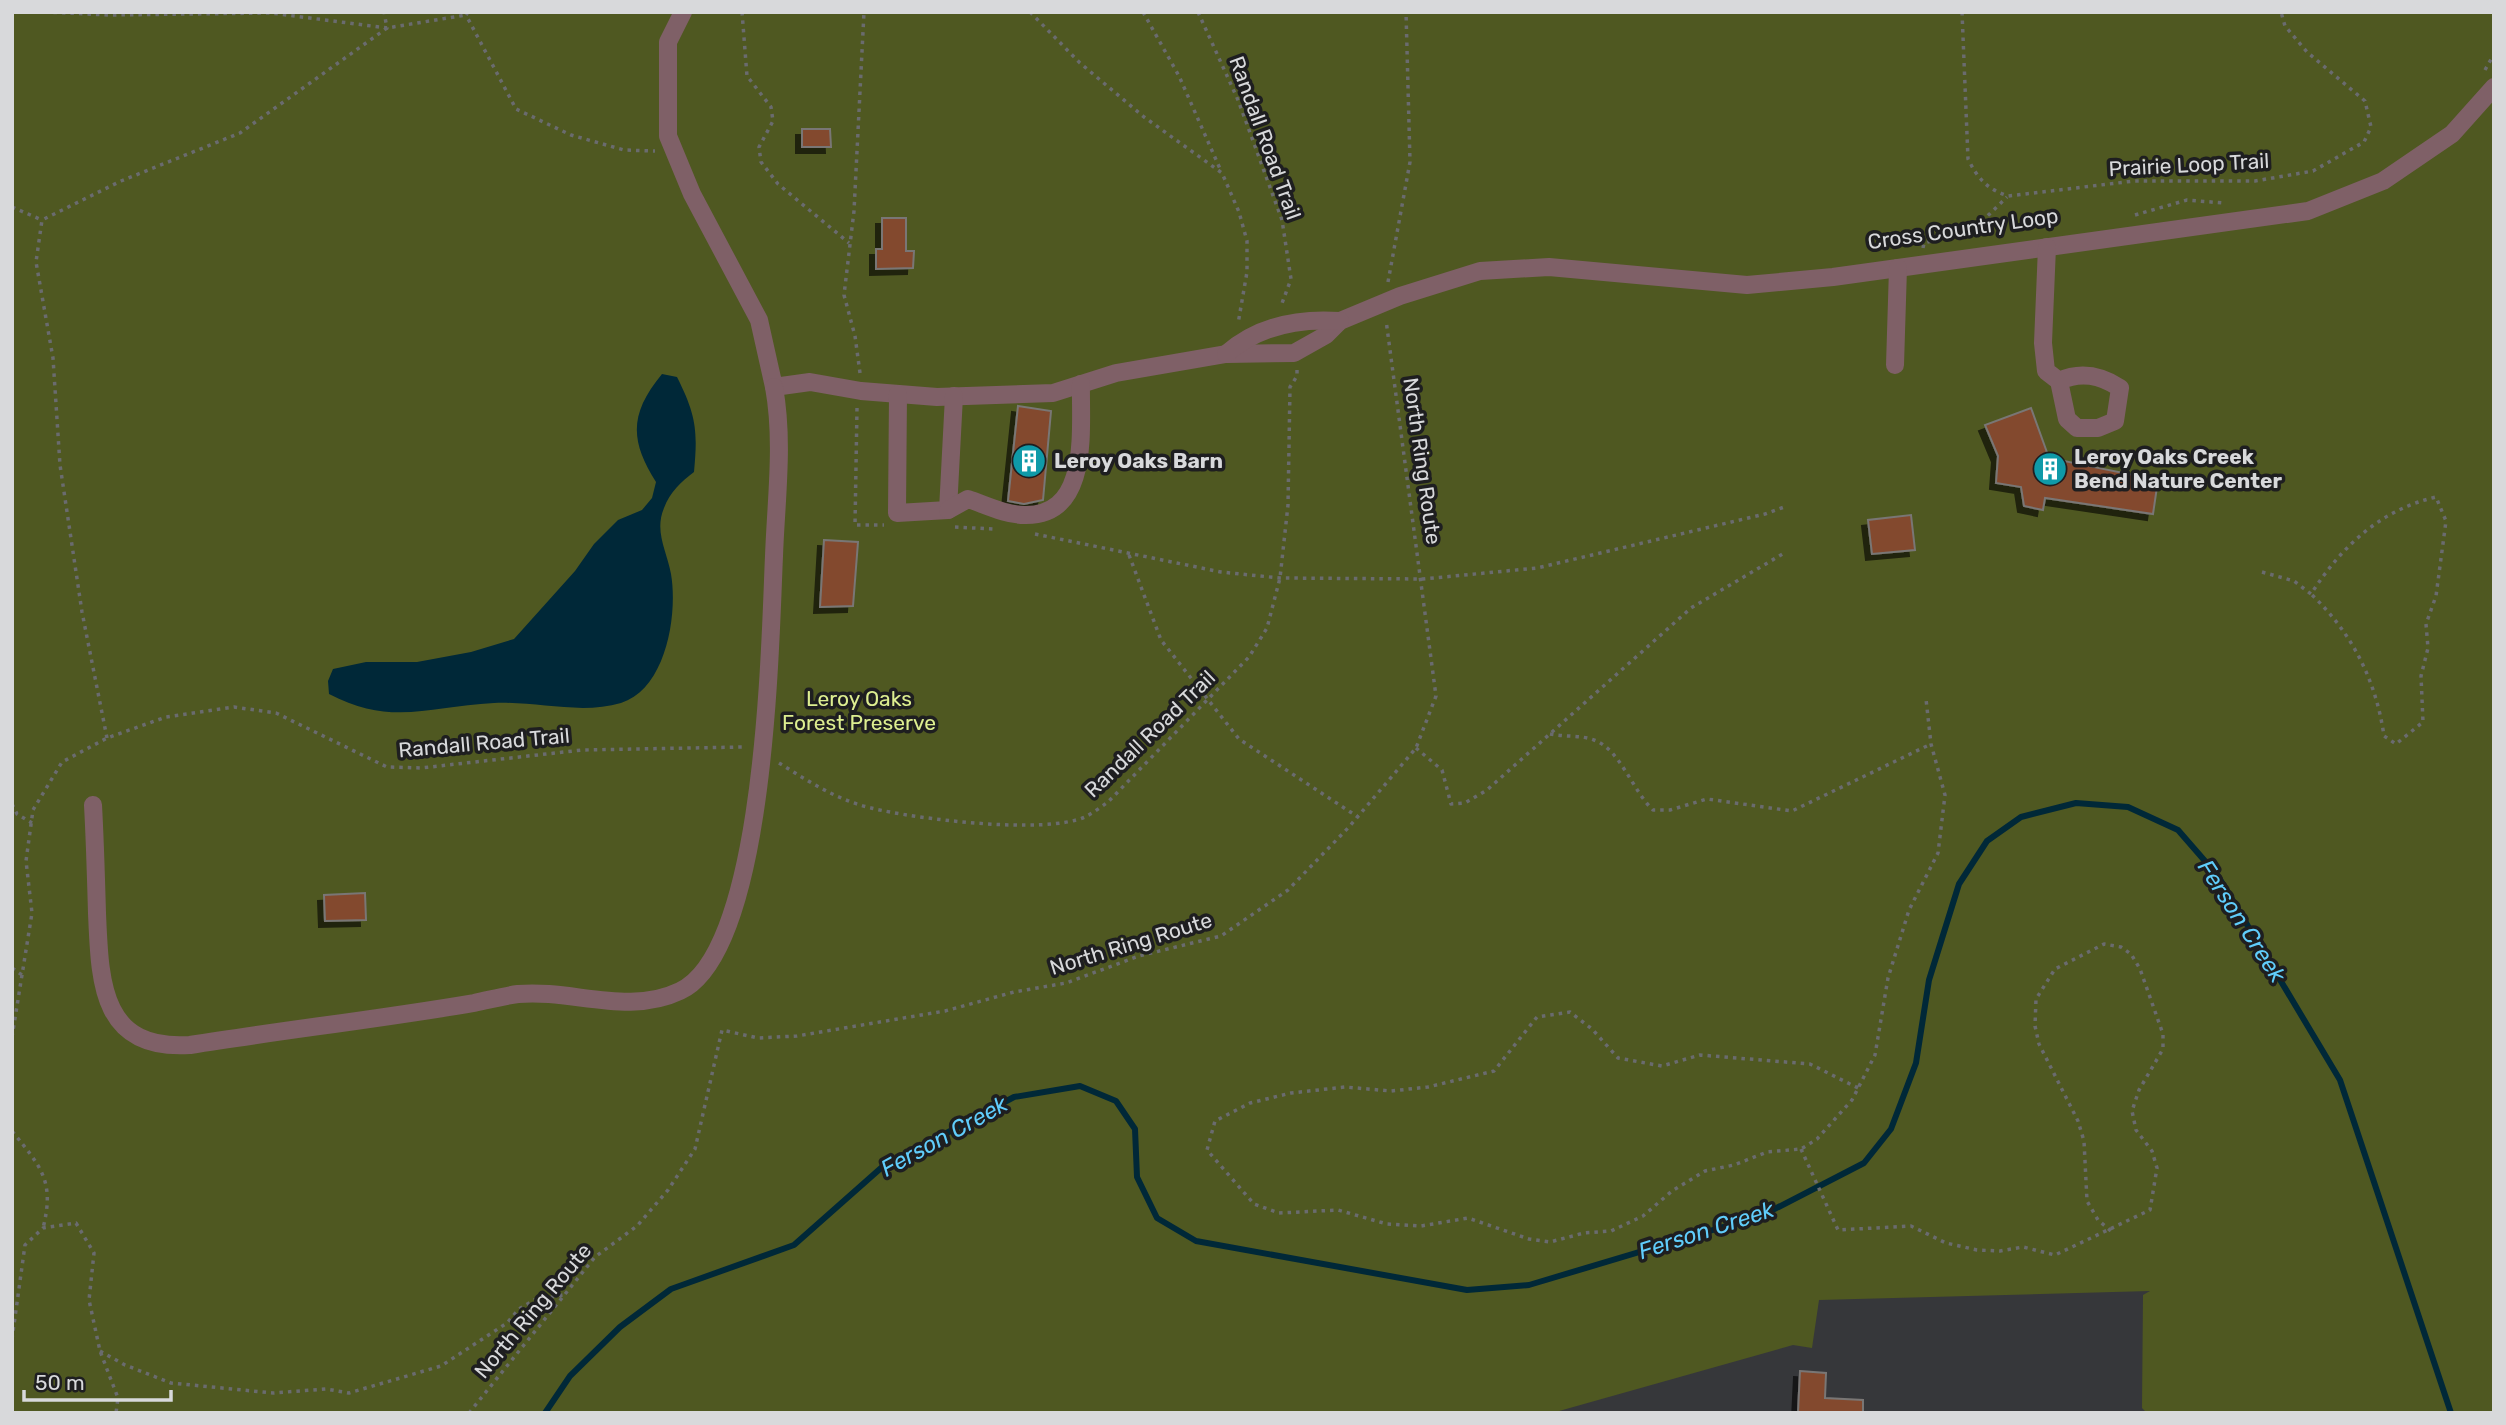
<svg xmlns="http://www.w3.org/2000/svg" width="2506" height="1425" font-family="Rubik,sans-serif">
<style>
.green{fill:#4f5821}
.water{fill:#002838}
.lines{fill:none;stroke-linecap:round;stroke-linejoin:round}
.stream{stroke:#002838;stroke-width:6}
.building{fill:#83492d;stroke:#797674;stroke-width:2;filter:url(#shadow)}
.path{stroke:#6a6b6e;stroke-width:3.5;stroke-dasharray:3.5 5;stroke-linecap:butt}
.minor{stroke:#7f6067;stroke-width:18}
.labels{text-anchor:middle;stroke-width:7;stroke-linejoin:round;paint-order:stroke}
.street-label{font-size:21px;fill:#d8d9db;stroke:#1e1e20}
.poi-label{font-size:21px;font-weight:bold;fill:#d8d9db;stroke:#1e1e20;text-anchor:start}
.park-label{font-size:21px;fill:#ddee90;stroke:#1e1e20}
.water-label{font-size:23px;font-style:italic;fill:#60cdfb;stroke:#1e1e20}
</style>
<defs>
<filter id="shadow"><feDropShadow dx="-6" dy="6" stdDeviation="0" flood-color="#0009"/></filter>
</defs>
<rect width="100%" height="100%" fill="#36373a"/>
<polygon class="green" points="12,12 2494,12 2494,1413 2147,1413 2142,1408 2143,1295 2150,1291 1819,1300 1812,1348 1793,1345 1552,1413 12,1413"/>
<path class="water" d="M662,374L677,377C696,415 698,430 694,472C681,482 670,492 664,508C654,532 667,551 671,574C678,615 666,689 621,703C581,715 535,701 494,703C430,706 392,727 329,694L328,681L333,669L366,662H417L471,652L514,639L575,571L594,544L618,520L642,510L652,498L656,482C630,441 629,414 662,374Z"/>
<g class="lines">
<polyline class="stream" points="545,1413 570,1376 620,1327 671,1289 794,1245 881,1168 1014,1097 1080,1086 1116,1101 1135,1129 1137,1177 1157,1218 1196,1241 1467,1290 1529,1285 1763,1215 1864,1163 1891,1129 1916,1063 1929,980 1959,884 1987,841 2021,817 2076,803 2128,807 2178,830 2218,876 2340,1080 2451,1413"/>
</g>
<g class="building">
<polygon points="802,129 830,129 831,147 802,147"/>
<polygon points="882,218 906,218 906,251 914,251 913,268 876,269 876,249 882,249"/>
<polygon points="1018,406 1051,411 1043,500 1024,504 1008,501"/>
<polygon points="2031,408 2049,458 2158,480 2153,514 2045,498 2043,510 2024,506 2021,487 1996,483 1998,456 1985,425"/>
<polygon points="1911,515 1915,550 1872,554 1868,520"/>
<polygon points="824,540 858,542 853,606 820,607"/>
<polygon points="365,893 366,920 325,921 324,895"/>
<polygon points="1800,1371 1826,1373 1825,1398 1863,1400 1863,1413 1798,1413"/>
</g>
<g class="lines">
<g class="path">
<polyline points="45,12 109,15 271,13 387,28 384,12"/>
<polyline points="468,12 466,15 516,109 571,135 624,150 655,151"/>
<polyline points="742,12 747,76 771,107 773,121 759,147 761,162 778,184 849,243"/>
<polyline points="1030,12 1080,63 1144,117 1222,173 1239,212 1247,241 1247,272 1238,324"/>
<polyline points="1143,12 1179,76 1221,171"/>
<polyline points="1198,12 1238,100 1282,220 1291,279 1281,306"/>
<path d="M1962,12L1968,159C1978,179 1987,189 2008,196L2134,181H2255L2313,171L2364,142L2371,127L2365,101L2307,52L2285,26L2281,12"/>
<polyline points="2485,70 2494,54"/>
<polyline points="12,207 42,220"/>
<polyline points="2135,215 2187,200 2223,203"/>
<polyline points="1923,248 1924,243 1973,230 2007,197"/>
<polyline points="1388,282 1410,162 1406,12"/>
<polyline points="860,373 855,336 844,295 854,211 864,12"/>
<polyline points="857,408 855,525 884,525"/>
<polyline points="955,527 993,529"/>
<polyline points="1035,534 1221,572 1280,578 1423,579 1537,568 1765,514 1787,506"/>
<polyline points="1129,555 1161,640 1239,739 1358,817"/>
<path d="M2262,572L2294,581L2311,594C2342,546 2380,510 2436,497L2446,521L2436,596L2426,624L2428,648L2421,676L2423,722L2396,744L2384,736C2376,680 2352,633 2311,594"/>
<path d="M1550,734C1565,737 1581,735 1594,740C1620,749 1632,790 1653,810H1670L1707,799L1792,811L1931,744"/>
<polyline points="107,738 82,612 60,465 53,358 36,262 42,220 121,181 240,133 387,28 466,15"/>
<polyline points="1416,748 1442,770 1451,804 1465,803 1487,790 1691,608 1786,552"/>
<path d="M779,763C808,781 837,800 871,808C916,819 1044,835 1085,817C1093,813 1101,807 1108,802L1249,657L1267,628L1280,578L1288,505L1290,387L1297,376V369"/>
<polyline points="12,804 17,814 32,823"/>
<polyline points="12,968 22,975"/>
<polyline points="12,1037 32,913 26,861 33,810 62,762 107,738 166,717 234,707 276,713 387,767 421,768 582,750 744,747"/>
<polyline points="1858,1088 1810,1064 1700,1055 1662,1066 1618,1058 1592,1029 1570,1012 1537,1017 1494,1071 1428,1087 1391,1091 1345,1087 1291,1093 1250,1103 1215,1121 1207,1150 1254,1204 1279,1213 1338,1210 1387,1224 1421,1226 1468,1218 1529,1239 1550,1242 1584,1233 1611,1231 1643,1216 1672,1191 1705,1171 1734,1165 1767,1152 1801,1149 1817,1139 1852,1100 1875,1055 1888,978 1909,910 1938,853 1945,795 1931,744 1926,699"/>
<path d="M12,1131C41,1167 55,1181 43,1228"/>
<polyline points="1801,1149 1838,1230 1911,1226 1946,1243 1977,1250 2000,1251 2023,1247 2055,1255 2150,1210 2157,1168 2152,1151 2136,1130 2132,1111 2139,1090 2163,1049 2163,1034 2140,969 2131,954 2121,947 2104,944 2055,969 2036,999 2035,1026 2039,1044 2078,1121 2084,1141 2087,1201 2098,1220 2111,1231"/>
<polyline points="12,1339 25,1245 43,1228 76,1223 94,1253 89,1300 100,1351 118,1398 116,1413"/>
<polyline points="100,1351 125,1365 171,1383 273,1393 326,1389 349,1393 441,1366 507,1323 519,1309 534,1300 563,1295"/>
<polyline points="469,1413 595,1257 637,1226 668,1190 695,1149 722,1030 758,1038 797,1036 945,1011 1014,992 1066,983 1139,956 1221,936 1288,890 1349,827 1416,748 1436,696 1386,320"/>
</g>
<g class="minor">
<polyline points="683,12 668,42 668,136 692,194 759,320 774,387 810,382 861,391 937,397 1053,393 1116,373 1226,354 1294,353 1326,335 1340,321 1400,296 1480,271 1549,267 1747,285 1833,277 2308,211 2383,181 2452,134 2494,87"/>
<path d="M2047,247L2043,343L2046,371L2059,381L2067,419L2077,428H2098L2115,421L2120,388C2100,375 2081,371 2059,381"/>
<path d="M1226,354C1258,326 1299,318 1340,321"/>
<polyline points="1895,365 1898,268"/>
<polyline points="898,394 897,513 948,510 954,396"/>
<path d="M948,510L968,499C986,505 1006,515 1025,515C1091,516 1080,428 1081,384"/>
<path d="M93,805C95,841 96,877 97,913C100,981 100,1051 190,1045C284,1030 380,1019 474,1003C489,1000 503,996 518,994C572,989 628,1016 680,991C766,951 770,642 774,556C776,500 784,442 774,387"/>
</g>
</g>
<defs>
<g id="building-disc" transform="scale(1.75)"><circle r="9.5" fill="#0f9aa8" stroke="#1e1e20"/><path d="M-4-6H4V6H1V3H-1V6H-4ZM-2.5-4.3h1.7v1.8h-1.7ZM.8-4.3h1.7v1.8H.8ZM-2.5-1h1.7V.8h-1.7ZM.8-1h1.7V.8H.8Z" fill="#fff"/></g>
</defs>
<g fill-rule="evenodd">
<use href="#building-disc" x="1029" y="461"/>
<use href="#building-disc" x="2050" y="469"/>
</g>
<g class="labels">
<g class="street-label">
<text transform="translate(1265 138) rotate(70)" y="7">Randall Road Trail</text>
<text transform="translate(2189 165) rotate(-3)" y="7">Prairie Loop Trail</text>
<text transform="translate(1963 229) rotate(-8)" y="7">Cross Country Loop</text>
<text transform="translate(1422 461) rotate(82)" y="7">North Ring Route</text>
<text transform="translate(1150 734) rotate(-44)" y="7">Randall Road Trail</text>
<text transform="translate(484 743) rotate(-5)" y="7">Randall Road Trail</text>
<text transform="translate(1131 944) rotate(-17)" y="7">North Ring Route</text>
<text transform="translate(533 1311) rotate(-50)" y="7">North Ring Route</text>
</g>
<g class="poi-label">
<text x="2074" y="464">Leroy Oaks Creek<tspan x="2074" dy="24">Bend Nature Center</tspan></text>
<text x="1054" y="468">Leroy Oaks Barn</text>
</g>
<g class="park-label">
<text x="859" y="706">Leroy Oaks<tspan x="859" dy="24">Forest Preserve</tspan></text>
</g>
<g class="water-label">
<text transform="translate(2242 921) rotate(57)" y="8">Ferson Creek</text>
<text transform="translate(944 1136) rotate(-29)" y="8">Ferson Creek</text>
<text transform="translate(1706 1230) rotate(-18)" y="8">Ferson Creek</text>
</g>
</g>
<rect width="2506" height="1425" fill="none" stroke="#d8d9db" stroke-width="28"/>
<path d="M24 1390v10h147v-10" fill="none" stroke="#d8d9db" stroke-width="3.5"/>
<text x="35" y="1390" font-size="21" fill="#d8d9db" stroke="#1e1e20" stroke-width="5" paint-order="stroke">50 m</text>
</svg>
